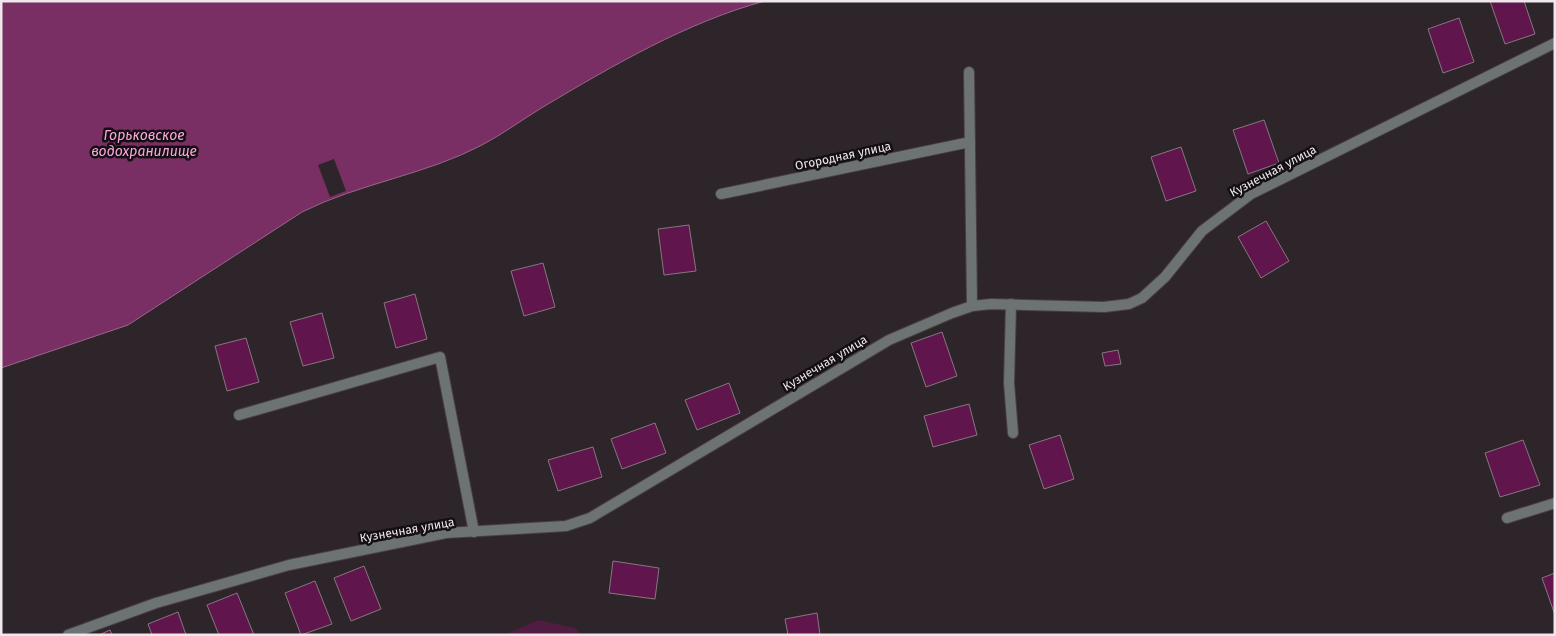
<svg xmlns="http://www.w3.org/2000/svg" width="1556" height="636" font-family="'Fira Sans',sans-serif">
<style>
.green{fill:#511c41}
.water{fill:#792f63;stroke:#9c668c}
.pier{fill:#2e252a}
.building{fill:#60164c;stroke:#83787e}
.lines{fill:none;stroke-linecap:round;stroke-linejoin:round}
.lane-casing{stroke:#494045;stroke-width:12}
.street-casing{stroke:#494045;stroke-width:12}
.lane{stroke:#6d7372;stroke-width:10}
.street{stroke:#6d7372;stroke-width:10}
.labels{text-anchor:middle;stroke-width:5;stroke-linejoin:round;paint-order:stroke}
.street-label{font-size:12px;fill:#eee8ec;stroke:#130f12}
.water-label{font-size:14px;font-style:italic;fill:#fca6dd;stroke:#130f12}
</style>
<rect width="100%" height="100%" fill="#2e252a"/>
<polygon class="green" points="538,620 575,628 581,635 504,635"/>
<path class="water" d="M1,1H765C687,22 612,66 543,107C523,119 503,134 482,145C425,175 360,183 302,212L128,325L1,368Z"/>
<polygon class="pier" points="334,159 346,191 330,197 318,165"/>
<g class="building">
<polygon points="1490,1 1524,1 1535,34 1505,44"/>
<polygon points="1459,18 1474,62 1443,73 1428,29"/>
<polygon points="1264,120 1279,163 1248,174 1233,130"/>
<polygon points="1181,147 1196,191 1166,201 1151,157"/>
<polygon points="1266,221 1289,261 1261,278 1238,237"/>
<polygon points="689,225 696,271 664,275 658,229"/>
<polygon points="543,263 555,307 524,316 511,271"/>
<polygon points="415,294 427,339 396,348 384,303"/>
<polygon points="322,313 334,358 303,366 290,322"/>
<polygon points="942,332 957,376 926,387 911,343"/>
<polygon points="246,338 259,382 227,391 215,346"/>
<polygon points="1118,350 1121,364 1105,366 1102,353"/>
<polygon points="729,383 740,413 697,430 685,400"/>
<polygon points="969,404 977,435 933,447 924,416"/>
<polygon points="655,423 666,453 622,469 611,439"/>
<polygon points="1060,435 1074,479 1044,489 1029,445"/>
<polygon points="1523,440 1540,485 1500,497 1485,453"/>
<polygon points="593,447 602,477 558,491 548,460"/>
<polygon points="613,561 659,568 655,599 609,593"/>
<polygon points="364,566 381,609 351,621 334,578"/>
<polygon points="1555,573 1555,615 1542,578"/>
<polygon points="315,581 332,624 301,635 285,593"/>
<polygon points="237,593 254,635 219,635 207,605"/>
<polygon points="178,612 186,635 152,635 148,624"/>
<polygon points="817,613 820,635 788,635 785,619"/>
<polygon points="110,630 112,635 99,635"/>
</g>
<g class="lines">
<g class="lane-casing">
<g id="lane">
<polyline points="969,72 972,306"/>
<polyline points="1011,304 1009,383 1013,433"/>
</g>
</g>
<g class="street-casing">
<g id="street">
<polyline points="721,194 970,142"/>
<polyline points="239,415 440,357 474,532"/>
<polyline points="1507,518 1555,503"/>
<polyline points="68,635 156,603 289,565 446,533 566,526 590,518 889,340 952,313 972,306 991,304 1104,307 1129,304 1142,298 1165,277 1202,231 1251,194 1555,43"/>
</g>
</g>
<use href="#lane" class="lane"/>
<use href="#street" class="street"/>
</g>
<g class="labels">
<g class="street-label">
<text transform="translate(843 156) rotate(-12)" y="4">Огородная улица</text>
<text transform="translate(1273 171) rotate(-28)" y="4">Кузнечная улица</text>
<text transform="translate(825 363) rotate(-31)" y="4">Кузнечная улица</text>
<text transform="translate(407 530) rotate(-10)" y="4">Кузнечная улица</text>
</g>
<g class="water-label">
<text x="144" y="140">Горьковское<tspan x="144" dy="16">водохранилище</tspan></text>
</g>
</g>
<rect width="1556" height="636" fill="none" stroke="#eee8ec" stroke-width="5"/>
</svg>
